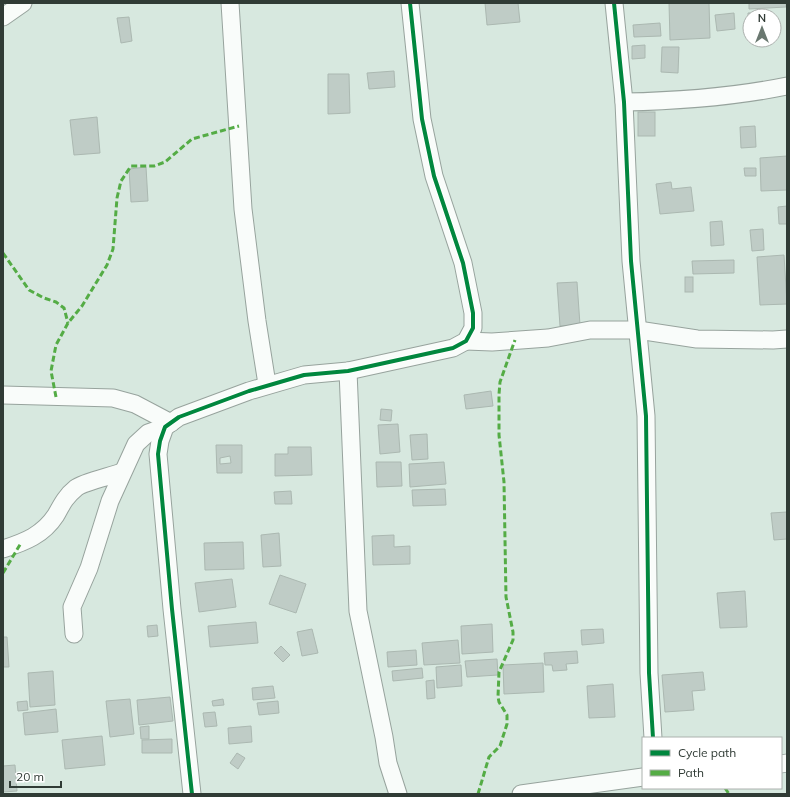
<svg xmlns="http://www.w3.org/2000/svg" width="790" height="797" font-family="Mulish,sans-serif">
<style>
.building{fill:#bfccc6;stroke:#abb8b1;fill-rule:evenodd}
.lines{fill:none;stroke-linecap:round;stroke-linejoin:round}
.minor-casing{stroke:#97a39d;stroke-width:19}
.minor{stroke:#f9fcfa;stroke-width:17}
.quiet{stroke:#54ac45;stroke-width:3;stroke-dasharray:6 3;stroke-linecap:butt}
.cycleway-casing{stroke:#fff;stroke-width:6}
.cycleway{stroke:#00873e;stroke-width:4}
</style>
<rect width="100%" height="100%" fill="#d7e8df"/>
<g class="building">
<polygon points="485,3 518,3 520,22 487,25"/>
<polygon points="669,3 709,3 710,38 670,40"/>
<polygon points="749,3 786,3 786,7 749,9"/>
<polygon points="772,12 772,16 750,16 750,27 748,27 748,13"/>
<polygon points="734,13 735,29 717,31 715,15"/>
<polygon points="129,17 132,41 121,43 117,18"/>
<polygon points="660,23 661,36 634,37 633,25"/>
<polygon points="645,45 645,58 632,59 632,46"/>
<polygon points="662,47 679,47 678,73 661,72"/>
<polygon points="394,71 395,87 369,89 367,73"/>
<polygon points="328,74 349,74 350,113 328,114"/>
<rect x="638" y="112" width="17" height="24"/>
<polygon points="97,117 100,153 74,155 70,120"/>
<polygon points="755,126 756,147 741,148 740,127"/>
<polygon points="787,156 787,190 761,191 760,158"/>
<polygon points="146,167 148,201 131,202 129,169"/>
<polygon points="744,168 756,168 756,176 745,176"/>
<polygon points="671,182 672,189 691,187 694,211 660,214 656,184"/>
<polygon points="787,206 787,224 779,224 778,207"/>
<polygon points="722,221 724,245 711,246 710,222"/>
<polygon points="763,229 764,250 752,251 750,230"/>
<polygon points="784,255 787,304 760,305 757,257"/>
<polygon points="734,260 734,273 693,274 692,261"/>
<rect x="685" y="277" width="8" height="15"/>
<polygon points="577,282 580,325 560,326 557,283"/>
<polygon points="491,391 493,406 466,409 464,395"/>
<polygon points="381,409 392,410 391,421 380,420"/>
<polygon points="398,424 400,452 380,454 378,425"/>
<polygon points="427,434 428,459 412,460 410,435"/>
<path d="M216,445H242V473H217ZM230,456L231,463L220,464V458Z"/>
<polygon points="288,447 311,447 312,475 275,476 275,454 288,454"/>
<polygon points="376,462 401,462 402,486 377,487"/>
<polygon points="444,462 446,484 410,487 409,464"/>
<polygon points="445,489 446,505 413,506 412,490"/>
<polygon points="291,491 292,504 275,504 274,492"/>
<polygon points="787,512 787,539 774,540 771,513"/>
<polygon points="279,533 281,566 263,567 261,535"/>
<polygon points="394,535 394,547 410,546 410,564 373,565 372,536"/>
<polygon points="243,542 244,569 205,570 204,543"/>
<polygon points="280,575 306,584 296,613 269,604"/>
<polygon points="232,579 236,607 199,612 195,583"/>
<polygon points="745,591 747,627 720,628 717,593"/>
<polygon points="256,622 258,643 210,647 208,626"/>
<polygon points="492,624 493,652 462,654 461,626"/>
<polygon points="157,625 158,636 148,637 147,626"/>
<polygon points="312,629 318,653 302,656 297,632"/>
<polygon points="603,629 604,643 582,645 581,630"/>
<polygon points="3,637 7,637 9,667 3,667"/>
<polygon points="458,640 460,663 424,665 422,643"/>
<polygon points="281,646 290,655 283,662 274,653"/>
<polygon points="416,650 417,665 388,667 387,652"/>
<polygon points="577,651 578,663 566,664 567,670 553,671 552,665 545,665 544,653"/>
<polygon points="497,659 498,675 467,677 465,661"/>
<polygon points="543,663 544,692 504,694 503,665"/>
<polygon points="461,665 462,686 437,688 436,667"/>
<polygon points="422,668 423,678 393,681 392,671"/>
<polygon points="53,671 55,705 30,707 28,673"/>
<polygon points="703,672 705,690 692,691 694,710 665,712 662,675"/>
<polygon points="434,680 435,698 427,699 426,681"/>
<polygon points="613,684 615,717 589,718 587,686"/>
<polygon points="273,686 275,698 253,700 252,688"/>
<polygon points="170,697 173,721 139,725 137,700"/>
<polygon points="130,699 134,734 110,737 106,701"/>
<polygon points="223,699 224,705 213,706 212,701"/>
<polygon points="27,701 28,710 18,711 17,702"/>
<polygon points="278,701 279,713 259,715 257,703"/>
<polygon points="56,709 58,732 25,735 23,713"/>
<polygon points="215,712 217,726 205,727 203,713"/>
<polygon points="149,726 149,739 141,739 140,727"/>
<polygon points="251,726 252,742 229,744 228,728"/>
<polygon points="102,736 105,765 65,769 62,740"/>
<polygon points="172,739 172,753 142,753 142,740"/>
<polygon points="237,753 245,758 238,769 230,763"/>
<polygon points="15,765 17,791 3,792 3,766"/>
</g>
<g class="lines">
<g class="minor-casing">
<g id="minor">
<polyline points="230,3 243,209 257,321 267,384"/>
<polyline points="614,3 624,102 631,261 646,416 649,673 653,738"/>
<polyline points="3,17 23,3"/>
<path d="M624,102C679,101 733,97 787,86"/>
<polyline points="466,341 492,342 548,338 590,330 638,330 697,339 773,340 787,339"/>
<polyline points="348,371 358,611 384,737 388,763 398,794"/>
<polyline points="3,395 113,398 135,404 171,423"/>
<path d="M3,549C25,542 43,535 56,515C62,504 66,496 76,488C83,482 112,476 122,472"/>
<polyline points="74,634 72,607 89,568 110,501 136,444 148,433 165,427"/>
<polyline points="781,764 787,763"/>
<polyline points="192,794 172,609 158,454 160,441 165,427 179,417 249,391 304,375 348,371 453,348 466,341 473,328 473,313 463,263 434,176 422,119 410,3"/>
<polyline points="521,794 643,777"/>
</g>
</g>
<use href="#minor" class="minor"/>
<g class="quiet">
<polyline points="3,253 29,290 44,298 56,302 64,308 68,323"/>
<polyline points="56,397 51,371 56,345 68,323 82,306 107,265 113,249 117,198 121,181 131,166 154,166 165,162 192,139 239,126"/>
<polyline points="3,573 21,543"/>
<polyline points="725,788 729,794"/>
<polyline points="478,794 489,757 500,746 507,724 507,715 499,702 498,697 499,672 513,640 513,632 506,597 504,482 499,435 499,394 500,382 515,340"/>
</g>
<g class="cycleway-casing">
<g id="cycleway">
<polyline points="614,3 624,102 631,261 646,416 649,673 653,738"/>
<polyline points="192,794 172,609 158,454 160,441 165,427 179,417 249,391 304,375 348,371 453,348 466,341 473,328 473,313 463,263 434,176 422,119 410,3"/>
</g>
</g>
<use href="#cycleway" class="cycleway"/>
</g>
<rect width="790" height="797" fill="none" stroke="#303b35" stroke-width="8"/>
<rect x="642" y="737" width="140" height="52" fill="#ffffff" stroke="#acb1ae"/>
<rect x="650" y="750" width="20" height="6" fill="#00873e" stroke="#acb1ae"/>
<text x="678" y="757" font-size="12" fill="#303b35">Cycle path</text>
<rect x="650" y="770" width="20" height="6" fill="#54ac45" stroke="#acb1ae"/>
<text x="678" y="777" font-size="12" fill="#303b35">Path</text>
<g transform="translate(762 28)"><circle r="19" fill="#ffffff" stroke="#acb1ae"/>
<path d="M0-3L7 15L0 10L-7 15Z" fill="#6a7870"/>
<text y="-6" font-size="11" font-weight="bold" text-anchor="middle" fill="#303b35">N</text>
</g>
<path d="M10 781v6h51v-6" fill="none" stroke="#303b35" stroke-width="2"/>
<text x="16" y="781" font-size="12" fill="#303b35" stroke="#ffffff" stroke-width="3" paint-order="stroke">20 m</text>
</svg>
